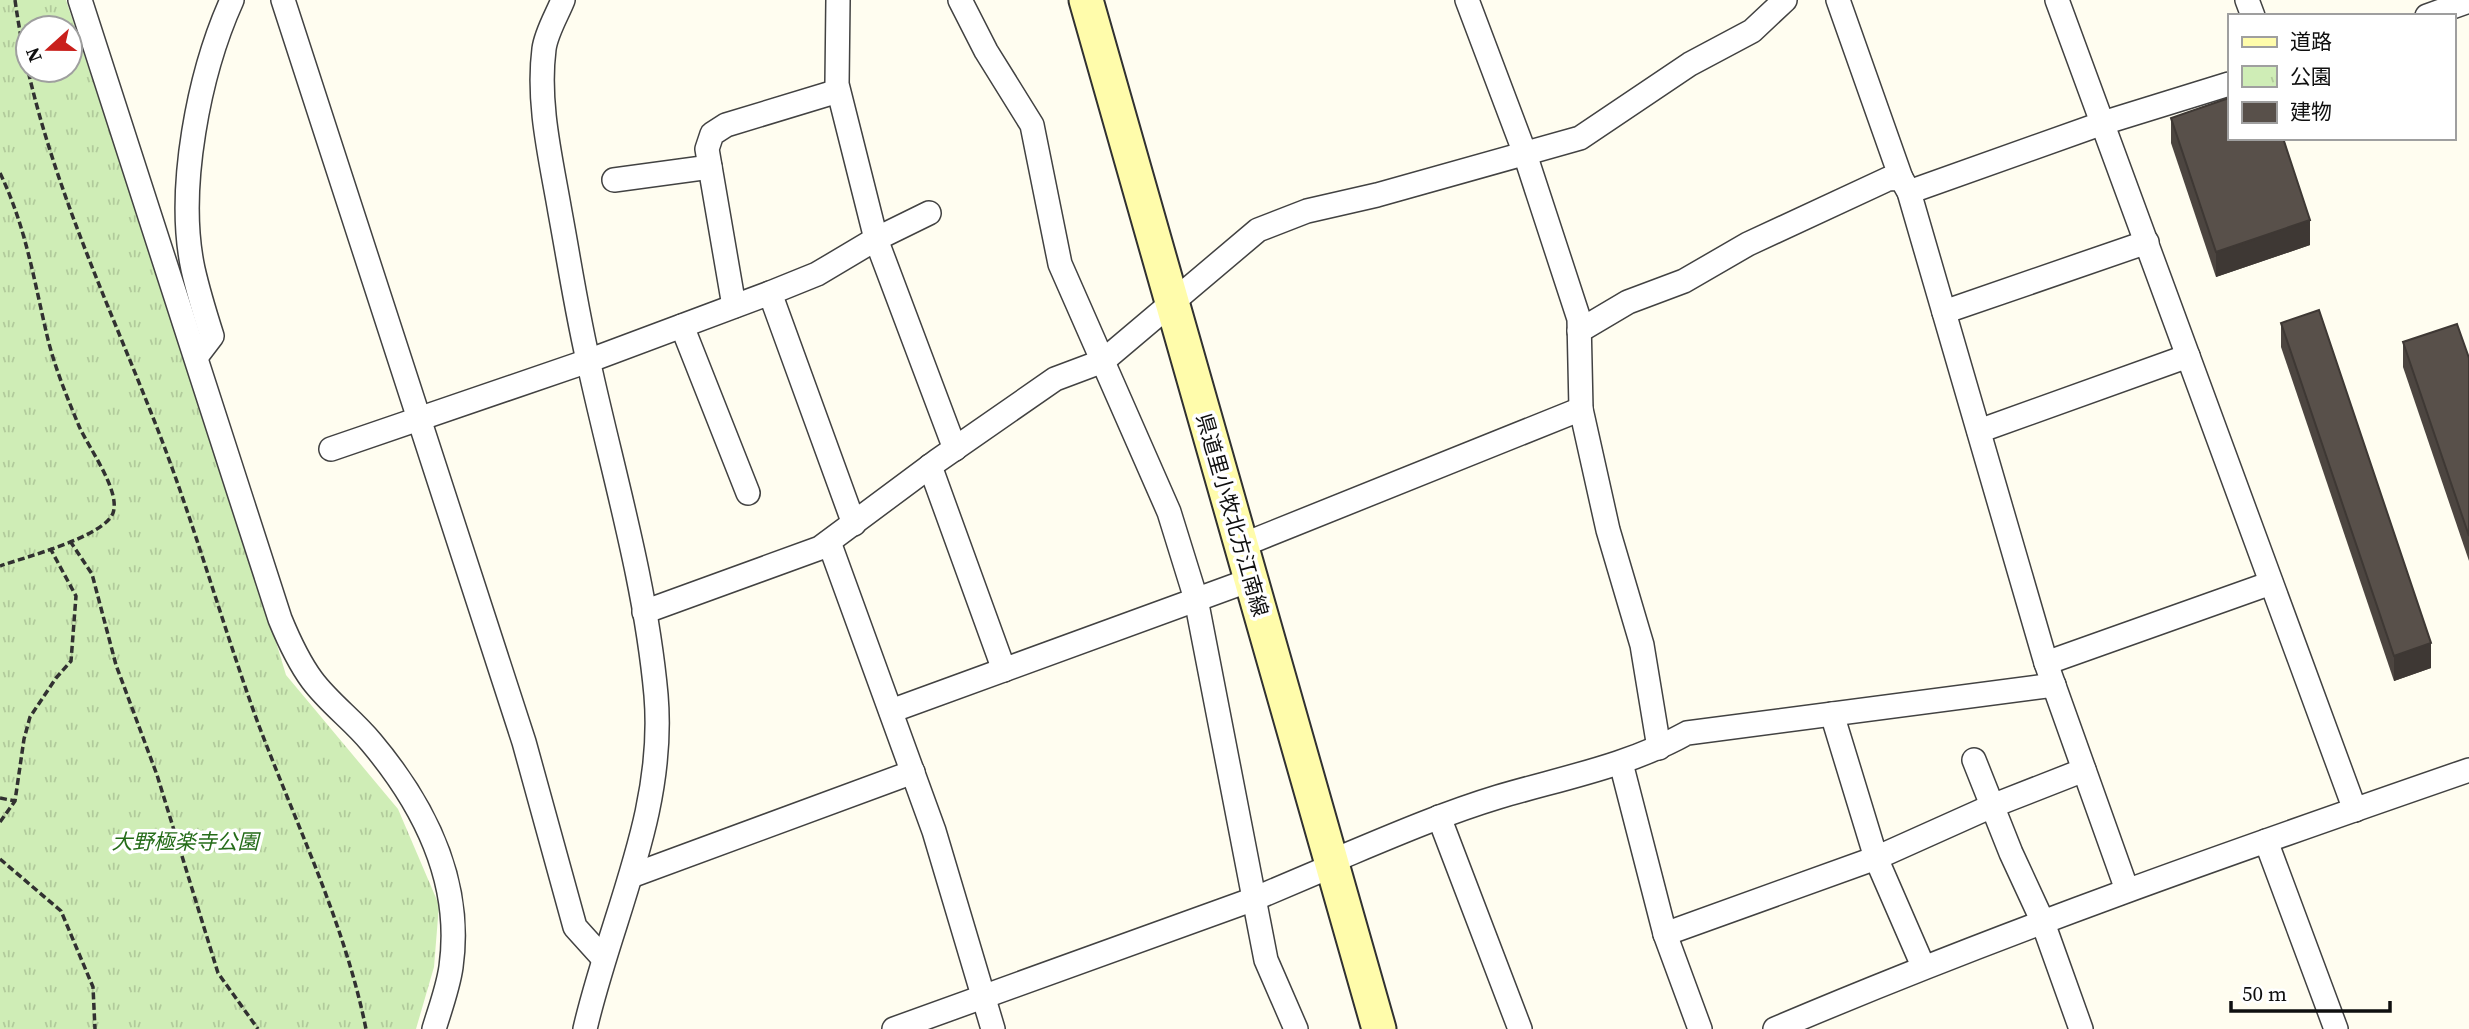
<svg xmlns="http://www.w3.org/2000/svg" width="2469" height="1029" font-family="'Source Serif 4','Noto Sans JP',serif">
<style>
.park{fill:url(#park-tufts);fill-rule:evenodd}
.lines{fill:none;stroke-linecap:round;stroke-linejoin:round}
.street-casing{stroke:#424242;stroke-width:26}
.secondary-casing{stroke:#313131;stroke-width:37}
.path{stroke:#313131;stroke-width:3.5;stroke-dasharray:7 3.5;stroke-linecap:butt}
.street{stroke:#fff;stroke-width:23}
.secondary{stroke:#fffcab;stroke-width:33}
.wall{fill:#4c4540}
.shaded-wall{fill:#3e3834}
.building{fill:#58504a;stroke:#3e3834;stroke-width:2}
.labels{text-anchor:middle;stroke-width:7;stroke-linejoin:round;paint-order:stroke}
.street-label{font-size:21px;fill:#0f0f0f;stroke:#fff}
.park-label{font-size:21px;font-style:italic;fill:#256c19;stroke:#fff}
</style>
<defs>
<pattern id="park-tufts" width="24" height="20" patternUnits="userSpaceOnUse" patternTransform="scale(1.75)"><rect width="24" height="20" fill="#cfedb6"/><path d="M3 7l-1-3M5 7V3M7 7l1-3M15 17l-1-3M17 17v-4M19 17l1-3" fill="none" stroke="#b1ca9b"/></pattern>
</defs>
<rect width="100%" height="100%" fill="#fffdf0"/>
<path class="park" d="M0,0H66L243,533L286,675L398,809L439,905L434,967L416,1029H0ZM28,28H70V70H28Z"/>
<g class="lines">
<g class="street-casing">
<g id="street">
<path d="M80,0L280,619C289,641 298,661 312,680C329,703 353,720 371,742C424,805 463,882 451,967C448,988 440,1009 434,1029"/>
<polyline points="283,0 524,742 575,927 603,958"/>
<path d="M563,0C557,15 546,33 544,49C537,104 551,159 560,212C570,266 578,320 591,373C615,480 646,585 656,695C666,813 611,916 585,1029"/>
<polyline points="838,0 837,84 876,239 955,449"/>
<polyline points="960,0 986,51 1032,125 1060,264 1169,512 1196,599 1266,960 1296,1029"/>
<polyline points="1467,0 1524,151 1579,319 1581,409 1608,530 1642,645 1659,748"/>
<polyline points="1838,0 1901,178"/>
<polyline points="2057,0 2355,810"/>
<polyline points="2247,0 2253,16"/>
<polyline points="2427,16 2469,1"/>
<polyline points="614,180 710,167"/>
<polyline points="1909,192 2103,123 2229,84"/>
<polyline points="770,293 854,524"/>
<polyline points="734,306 707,149 712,134 726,125 838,91"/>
<polyline points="1944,312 2147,242"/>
<polyline points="682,326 748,493"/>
<polyline points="1579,331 1628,302 1684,281 1748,244 1888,179 1901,178 1909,192 2046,663 2127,890"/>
<path d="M196,357L212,336C205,314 198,291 193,269C176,189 199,73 232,0"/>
<polyline points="1979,431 2188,356"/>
<polyline points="331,449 588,361 770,293 817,274 876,239 929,213"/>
<polyline points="930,466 1004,670"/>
<polyline points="829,542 934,831 993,1029"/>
<polyline points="1240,546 1581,409"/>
<polyline points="644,612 820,548 937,461 1055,379 1103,361 1258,230 1307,211 1377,195 1580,138 1690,64 1752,31 1785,0"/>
<polyline points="2046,663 2271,583"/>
<polyline points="891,711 1250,580"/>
<polyline points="1832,714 1876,858 1923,966"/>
<polyline points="1974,760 2011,853 2042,920 2081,1029"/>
<polyline points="1621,763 1665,934 1700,1029"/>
<polyline points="1439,817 1520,1029"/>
<polyline points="2266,841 2336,1029"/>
<path d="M1332,861C1387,838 1442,814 1498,797C1562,778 1628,766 1687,733L2054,685"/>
<polyline points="631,876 913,772"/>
<polyline points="1665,934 1876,858 1992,806 2084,770"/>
<polyline points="894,1029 1254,899 1334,865"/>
<path d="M1775,1029C2003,932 2235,851 2469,770"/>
</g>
</g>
<g class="secondary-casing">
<polyline id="secondary" points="1086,0 1379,1029"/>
</g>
<g class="path">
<path d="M15,0C35,147 100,283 154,420C192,516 220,617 255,715C293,818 344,920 366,1029"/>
<path d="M0,173C25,225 33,275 46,331C53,363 66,395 79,426C88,447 121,491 113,513C104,537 25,557 0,566"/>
<polyline points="70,541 92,574 116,665 157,775 218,973 258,1029"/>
<polyline points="0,798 15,801"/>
<polyline points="0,822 15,801 24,739 30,717 56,678 71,661 76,596 50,548"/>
<polyline points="0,859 61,911 93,987 95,1029"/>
</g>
<use href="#street" class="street"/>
<use href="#secondary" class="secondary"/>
</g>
<g class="wall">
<polygon points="2171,118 2310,245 2216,277 2171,143"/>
<polygon points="2281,323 2431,668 2394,681 2281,347"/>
<polygon points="2403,342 2469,358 2469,561 2403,367"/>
</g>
<g class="shaded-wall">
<polygon points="2310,220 2310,245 2216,277 2216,252"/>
<polygon points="2431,643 2431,668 2394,681 2394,656"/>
</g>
<g class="building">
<polygon points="2229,98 2229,138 2283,138 2310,220 2216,252 2171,118"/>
<polygon points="2319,310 2431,643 2394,656 2281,323"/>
<polygon points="2457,324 2469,358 2469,536 2403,342"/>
</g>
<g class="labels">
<g class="street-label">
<text transform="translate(1232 515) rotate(74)" y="7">県道里小牧北方江南線</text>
</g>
<g class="park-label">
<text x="185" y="849">大野極楽寺公園</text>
</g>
</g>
<rect x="2228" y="14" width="228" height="126" fill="#ffffff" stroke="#9f9f9f" stroke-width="2"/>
<rect x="2242" y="37" width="35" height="10" fill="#fffcab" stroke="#9f9f9f" stroke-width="2"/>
<text x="2290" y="49" font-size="21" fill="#0f0f0f">道路</text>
<rect x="2242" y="66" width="35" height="21" fill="url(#park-tufts)" stroke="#9f9f9f" stroke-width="2"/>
<text x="2290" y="84" font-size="21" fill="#0f0f0f">公園</text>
<rect x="2242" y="102" width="35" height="21" fill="#58504a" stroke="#9f9f9f" stroke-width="2"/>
<text x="2290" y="119" font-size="21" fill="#0f0f0f">建物</text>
<g transform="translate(49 49) rotate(249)"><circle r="33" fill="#ffffff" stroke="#9f9f9f" stroke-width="2"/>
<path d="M0-5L12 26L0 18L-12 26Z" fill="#c9201c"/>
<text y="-10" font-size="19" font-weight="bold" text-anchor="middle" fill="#0f0f0f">N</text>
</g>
<path d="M2231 1001v10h159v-10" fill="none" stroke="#0f0f0f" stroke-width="3.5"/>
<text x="2242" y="1001" font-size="21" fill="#0f0f0f" stroke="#ffffff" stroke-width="5" paint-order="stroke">50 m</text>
</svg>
